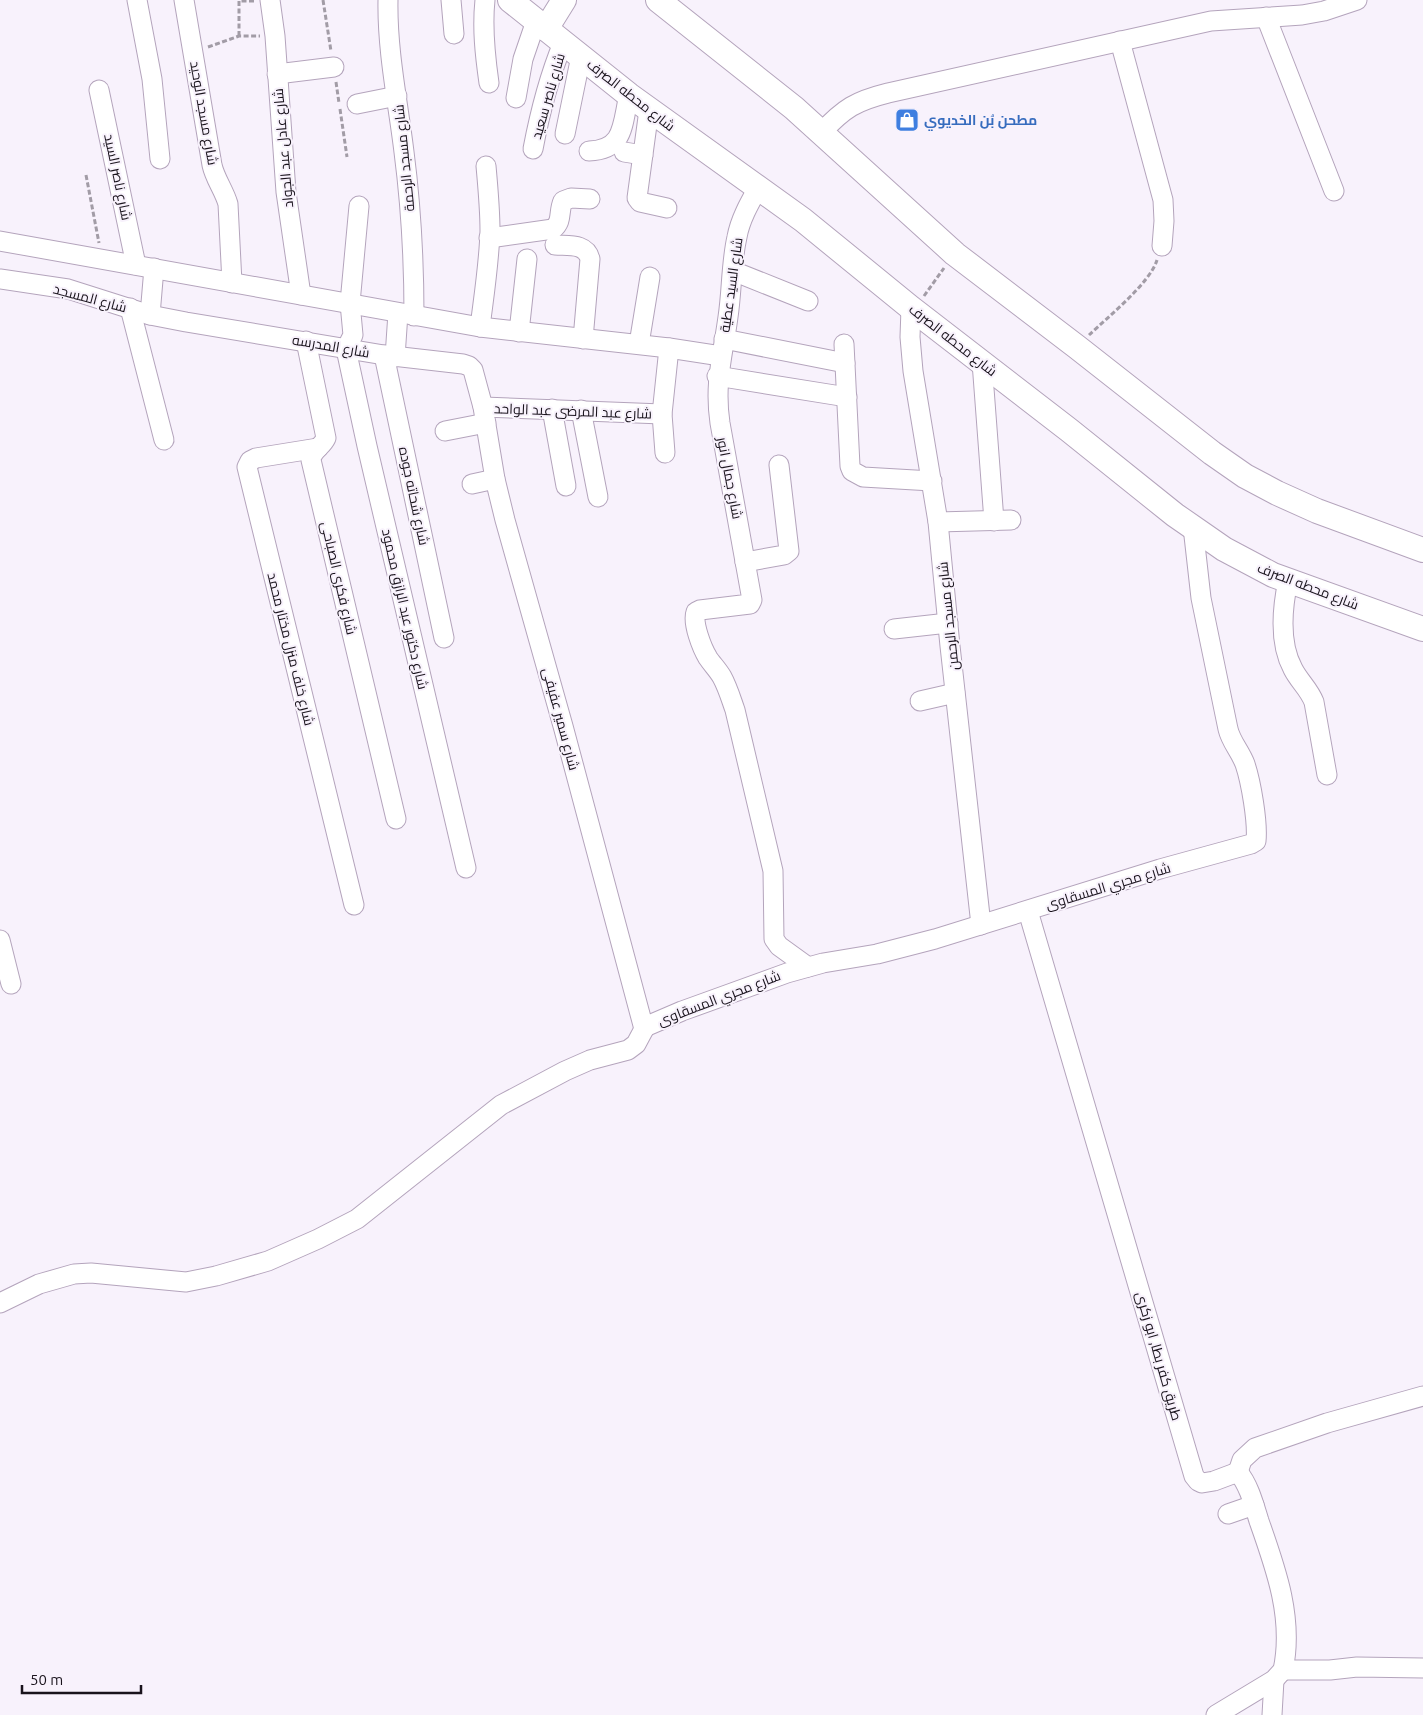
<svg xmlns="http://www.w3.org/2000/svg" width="1423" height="1715" font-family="Ubuntu,Cairo,sans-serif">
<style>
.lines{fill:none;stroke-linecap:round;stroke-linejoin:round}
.minor-casing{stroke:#b4a4bc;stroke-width:21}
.tertiary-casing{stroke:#b4a4bc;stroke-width:26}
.path{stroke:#a29ca6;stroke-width:3;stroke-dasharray:5 2.5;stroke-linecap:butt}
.minor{stroke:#fff;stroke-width:19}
.tertiary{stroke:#fff;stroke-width:24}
.labels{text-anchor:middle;stroke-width:4;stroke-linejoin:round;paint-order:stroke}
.street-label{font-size:14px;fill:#19131c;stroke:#f8f2fc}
.shop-label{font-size:14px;font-weight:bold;fill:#366cbe;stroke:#f8f2fc;text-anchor:start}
</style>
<rect width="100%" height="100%" fill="#f8f2fc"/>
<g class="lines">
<g class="minor-casing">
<g id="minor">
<polyline points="137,0 152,79 160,159"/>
<path d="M184,0L212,165C215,179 224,190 228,204L232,283"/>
<polyline points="270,0 275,36 286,192 301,295"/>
<path d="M388,0C387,51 398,102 404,152C411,206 414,261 414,316"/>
<polyline points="451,0 454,34"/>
<path d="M485,0C482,28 485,55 489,83"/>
<polyline points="1266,17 1334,191"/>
<polyline points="1120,41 1163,200 1164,221 1162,246"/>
<polyline points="277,74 334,67"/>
<polyline points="99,90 136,265"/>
<polyline points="516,98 523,59 536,21"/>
<polyline points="357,104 397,96"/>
<polyline points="649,110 637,198 640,202 667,208"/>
<path d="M821,133C844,108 856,101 888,93L1211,21L1302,15L1324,11L1357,0"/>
<polyline points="565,134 581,56"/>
<path d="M533,149C540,112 549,77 563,43"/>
<path d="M589,151C625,150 622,124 629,95"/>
<polyline points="624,152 643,155"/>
<path d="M758,188C749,204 740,220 737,237C731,263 732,291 728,317C723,355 714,383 720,423L752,600L750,604L700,610L696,612C692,623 702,648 708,658C712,664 718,670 722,677C728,688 731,699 735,710L773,871L774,939L779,946L808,967"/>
<polyline points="359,206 350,303 353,335 346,349 367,446 466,868"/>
<path d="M489,238L553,229C563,221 558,212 563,201L571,198L590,199"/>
<polyline points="0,241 480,327 669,348 721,356"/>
<path d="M555,245C569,246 586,243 590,259L583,339"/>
<polyline points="733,271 808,301"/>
<polyline points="0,279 68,289 150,315 186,322 384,355 463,364 469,366 473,370 483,407 495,479 505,520 563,726 644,1029"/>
<polyline points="130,308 164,440"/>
<polyline points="911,308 910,337 913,371 938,522 950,646 981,925"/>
<polyline points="150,315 154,268"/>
<path d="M480,327C484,295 489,264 490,231C490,209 488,188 486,166"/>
<polyline points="519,332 527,259"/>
<polyline points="724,339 845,363"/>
<path d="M306,341L326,438C322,447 312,450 311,460L396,819"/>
<polyline points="639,344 650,277"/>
<polyline points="844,344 850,466 852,471 863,477 932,481"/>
<polyline points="384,355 444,638"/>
<polyline points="395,357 398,313"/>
<polyline points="982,362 994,521"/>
<polyline points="717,376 847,397"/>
<polyline points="483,407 662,414"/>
<polyline points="552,409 566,486"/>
<polyline points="581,410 598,497"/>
<polyline points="445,431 486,423"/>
<polyline points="318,448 256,458 250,461 247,467 354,905"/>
<polyline points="665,453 662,414 669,348"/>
<polyline points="472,484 495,479"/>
<polyline points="938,522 1011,520"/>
<polyline points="745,562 784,555 789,551 779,465"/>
<path d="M1288,581C1282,609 1279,643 1293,669C1299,681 1309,689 1314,702L1327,775"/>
<polyline points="894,629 948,623"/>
<polyline points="920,701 955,693"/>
<path d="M1028,911L1194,1476L1198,1481L1202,1483L1214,1481L1238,1472C1249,1485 1254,1505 1259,1521C1276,1569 1294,1619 1283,1670L1274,1680L1216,1715"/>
<polyline points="0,940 11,984"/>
<path d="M0,1303L39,1284L74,1274L91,1273L186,1282L216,1276L268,1261L318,1239L357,1219L501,1105L565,1071L590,1060L628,1050L636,1044L644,1029L647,1026L682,1011L787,973L823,963L877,954L935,939L1160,869L1251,844L1256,841C1258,822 1251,782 1245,764C1240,751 1231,742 1228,729L1201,598L1193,527"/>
<polyline points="1238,1472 1242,1460 1255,1448 1327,1423 1423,1396"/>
<polyline points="1228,1514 1254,1505"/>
<polyline points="1283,1670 1330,1670 1357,1667 1423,1668"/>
<polyline points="1272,1715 1274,1680"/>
</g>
</g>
<g class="tertiary-casing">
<g id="tertiary">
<polyline points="510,0 629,95 803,220 911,308 1069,430 1175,515 1201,533 1224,549 1273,575 1423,629"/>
<polyline points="658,0 794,108 955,254 1077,347 1212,453 1245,476 1277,493 1317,511 1423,550"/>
<polyline points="546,29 564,0"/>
</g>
</g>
<g class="path">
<polyline points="323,0 331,51"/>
<polyline points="239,36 239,1 254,1"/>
<polyline points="208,47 239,36 260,36"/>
<polyline points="336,82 339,103"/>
<polyline points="340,109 347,157"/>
<polyline points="86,175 99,243"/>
<polyline points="924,296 944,268"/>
<path d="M1089,335C1108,317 1150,283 1157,260"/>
</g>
<use href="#minor" class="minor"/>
<use href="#tertiary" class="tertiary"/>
</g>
<defs>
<g id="shop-square" transform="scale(1.25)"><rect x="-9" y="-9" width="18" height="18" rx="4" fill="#3f7fe0" stroke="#f8f2fc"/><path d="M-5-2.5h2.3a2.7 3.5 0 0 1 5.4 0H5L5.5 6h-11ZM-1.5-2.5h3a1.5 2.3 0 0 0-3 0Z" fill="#fff"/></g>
</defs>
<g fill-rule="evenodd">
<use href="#shop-square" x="907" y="120"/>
</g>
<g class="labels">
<g class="street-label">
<text transform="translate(631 95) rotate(38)" y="5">شارع محطه الصرف</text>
<text transform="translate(548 96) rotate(-74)" y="5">شارع ناصر سعيد</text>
<text transform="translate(204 113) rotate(80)" y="5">شارع مسجد الوحيد</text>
<text transform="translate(283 148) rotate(-95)" y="5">شارع عادل عبد الجواد</text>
<text transform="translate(404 158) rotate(-96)" y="5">شارع مسجد الرحمة</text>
<text transform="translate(118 177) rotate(78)" y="5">شارع ناصر السيد</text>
<text transform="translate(731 285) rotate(-82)" y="5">شارع السيد عطية</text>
<text transform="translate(90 298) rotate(15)" y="5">شارع المسجد</text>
<text transform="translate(953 340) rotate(38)" y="5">شارع محطه الصرف</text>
<text transform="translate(331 346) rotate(10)" y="5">شارع المدرسه</text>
<text transform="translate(573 411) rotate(2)" y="5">شارع عبد المرضى عبد الواحد</text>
<text transform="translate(730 478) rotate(79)" y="5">شارع جمال انور</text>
<text transform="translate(414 496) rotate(78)" y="5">شارع شحاته جوده</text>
<text transform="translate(339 578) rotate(77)" y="5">شارع فكرى الصباحى</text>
<text transform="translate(1308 586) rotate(21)" y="5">شارع محطه الصرف</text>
<text transform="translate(405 609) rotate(77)" y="5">شارع دكتور عبد الرازق محمود</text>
<text transform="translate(948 616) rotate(-96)" y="5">شارع مسجد الرحمن</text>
<text transform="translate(291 649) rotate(76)" y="5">شارع خلف منزل مختار محمد</text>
<text transform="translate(561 719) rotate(75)" y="5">شارع سمير عفيفى</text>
<text transform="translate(1108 886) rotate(-17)" y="5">شارع مجري المسقاوى</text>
<text transform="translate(719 998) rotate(-21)" y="5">شارع مجري المسقاوى</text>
<text transform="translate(1159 1356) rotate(74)" y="5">طريق كفر بطا, ابو زكرى</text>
</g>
<g class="shop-label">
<text x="924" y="125">مطحن بُن الخديوي</text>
</g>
</g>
<path d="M22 1685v8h119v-8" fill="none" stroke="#19131c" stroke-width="2.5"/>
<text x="30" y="1685" font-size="15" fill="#19131c" stroke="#f8f2fc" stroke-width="4" paint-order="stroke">50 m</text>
</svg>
